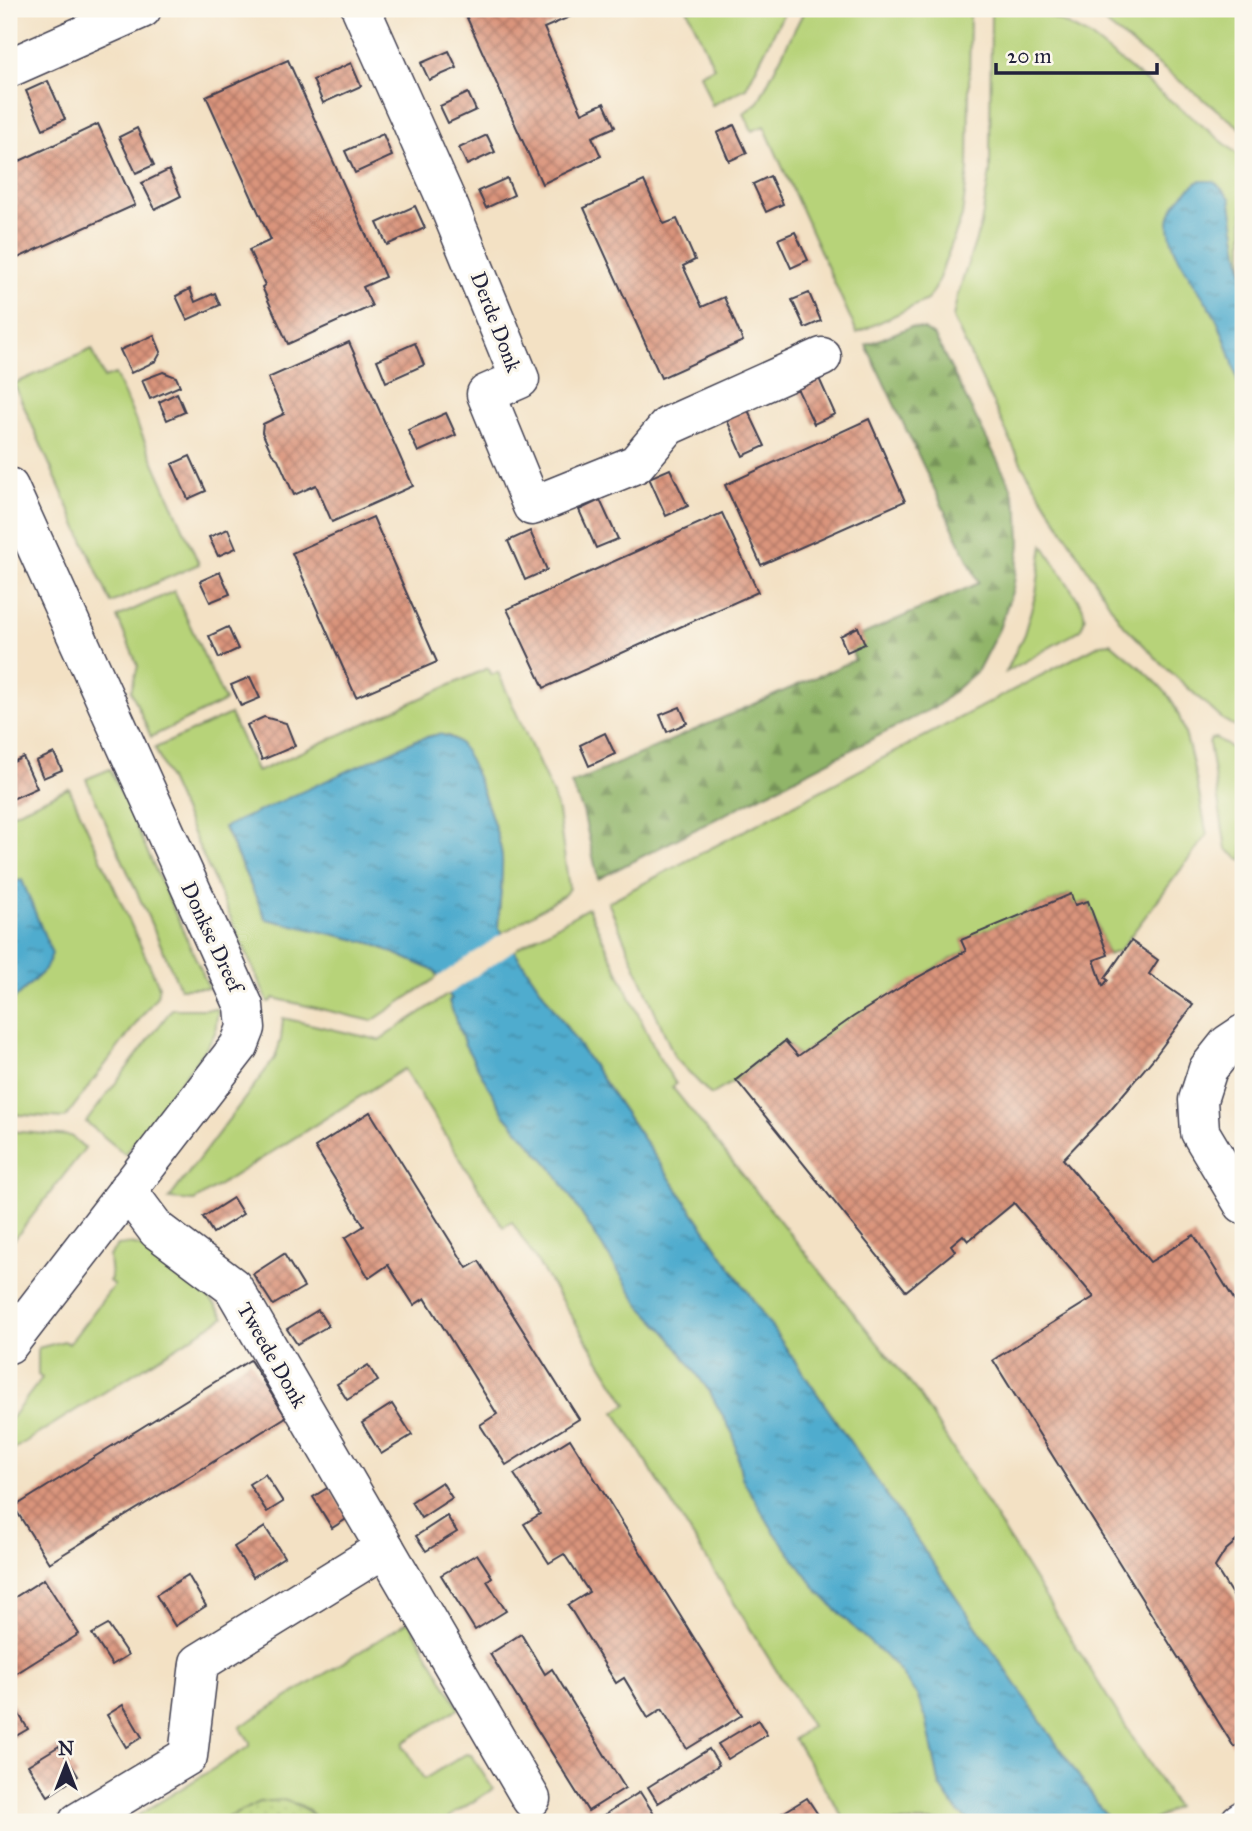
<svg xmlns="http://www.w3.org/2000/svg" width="1252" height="1831" font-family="'IM FELL Great Primer',serif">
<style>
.grass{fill:#b7d379;stroke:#6c7a5a;stroke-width:2}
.forest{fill:url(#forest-firs);stroke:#5a6c52;stroke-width:2}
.park{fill:url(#park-dots);stroke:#6c7a5a;stroke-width:2}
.water{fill:url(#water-ripples);stroke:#396784;stroke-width:2}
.pier{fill:#f3e1c4}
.building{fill:url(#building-cross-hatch)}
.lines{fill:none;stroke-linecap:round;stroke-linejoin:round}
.minor-casing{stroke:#413f50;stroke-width:41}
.minor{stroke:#fff;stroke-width:38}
.labels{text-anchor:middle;stroke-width:6;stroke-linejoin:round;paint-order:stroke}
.street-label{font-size:21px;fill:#22223b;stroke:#fbf7ec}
</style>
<defs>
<pattern id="forest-firs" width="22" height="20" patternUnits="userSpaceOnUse" patternTransform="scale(1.75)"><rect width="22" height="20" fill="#91b569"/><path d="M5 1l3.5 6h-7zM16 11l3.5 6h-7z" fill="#769358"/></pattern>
<pattern id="park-dots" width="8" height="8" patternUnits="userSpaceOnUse" patternTransform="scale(1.75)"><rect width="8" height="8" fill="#b7d379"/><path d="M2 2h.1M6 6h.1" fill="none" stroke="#9db56a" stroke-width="1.8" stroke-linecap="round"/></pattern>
<pattern id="water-ripples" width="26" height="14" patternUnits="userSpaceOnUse" patternTransform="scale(1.75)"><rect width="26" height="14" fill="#50acce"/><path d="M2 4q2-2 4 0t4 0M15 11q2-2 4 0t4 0" fill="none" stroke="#428ca8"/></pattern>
<pattern id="building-cross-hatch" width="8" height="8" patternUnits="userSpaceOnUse" patternTransform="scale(1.75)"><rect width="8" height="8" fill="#da947b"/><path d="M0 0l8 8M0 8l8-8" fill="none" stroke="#b07866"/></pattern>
</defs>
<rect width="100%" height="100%" fill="#fbf7ec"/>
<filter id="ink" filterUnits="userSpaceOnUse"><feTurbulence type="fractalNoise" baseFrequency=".0143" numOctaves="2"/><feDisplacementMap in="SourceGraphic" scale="14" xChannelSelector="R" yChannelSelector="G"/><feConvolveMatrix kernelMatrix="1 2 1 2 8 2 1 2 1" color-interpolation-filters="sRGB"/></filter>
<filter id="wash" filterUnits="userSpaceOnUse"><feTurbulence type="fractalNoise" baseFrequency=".00686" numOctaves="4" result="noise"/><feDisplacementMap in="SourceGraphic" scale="28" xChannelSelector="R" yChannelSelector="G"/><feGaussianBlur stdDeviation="1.57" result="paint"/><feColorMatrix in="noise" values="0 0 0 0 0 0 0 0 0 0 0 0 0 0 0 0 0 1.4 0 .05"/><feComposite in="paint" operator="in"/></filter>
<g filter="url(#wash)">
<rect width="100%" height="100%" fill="#f3e1c4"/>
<g class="grass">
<polygon points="687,9 786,9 746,88 712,105 700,74 714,67"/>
<polygon points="805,9 970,9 968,170 962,216 935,289 927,300 857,333 764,126 752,131 744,113 758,102"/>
<polygon points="991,9 1036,9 1089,36 1243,158 1243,276 1230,198 1173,245 1217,320 1234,363 1243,402 1243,731 1222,719 1164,666 1120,621 1022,465 953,318 957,297 981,224 990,172"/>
<polygon points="1079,9 1241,9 1243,12 1243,130 1101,20"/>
<polygon points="92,349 104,378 115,374 199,564 111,603 14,384"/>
<path d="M1043,545L1082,606C1086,616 1085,621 1080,630L1006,672L1024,634L1036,593Z"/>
<polygon points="174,591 225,701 151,737 131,691 138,666 117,617"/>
<path d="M1111,643C1129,659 1152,675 1167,694C1188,719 1200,801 1207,835L1119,951L1108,955L1088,901L1075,905L1070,894L962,940L966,951C907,983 852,1017 798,1056L785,1041L736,1080L711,1095L675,1058L608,902L1101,644Z"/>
<path d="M488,668L492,675L498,672L553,795L558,812L569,888L565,894L503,933L498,927C499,904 503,879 502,856C500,836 470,747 453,738C441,731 428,737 416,740L224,828L266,919L371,943L435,971L438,977L372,1021L273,998L272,1001L268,1002L155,748L230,714L257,772Z"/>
<polygon points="1216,738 1243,756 1243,861 1226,849 1209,743 1211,739"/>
<polygon points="110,769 209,988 180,988 86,779"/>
<polygon points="69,788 159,986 157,996 65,1118 9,1114 9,1004 45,970 22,881 9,882 9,815"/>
<polygon points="588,908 658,1056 676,1084 672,1087 918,1393 1176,1807 1150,1822 1110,1822 514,950"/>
<polygon points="449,994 453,1000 449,1002 465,1045 504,1114 552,1168 640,1305 667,1333 709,1391 733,1434 742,1478 773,1530 818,1591 854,1628 894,1664 917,1695 926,1718 940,1786 958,1812 971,1822 846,1822 794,1739 811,1726 615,1412 627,1404 512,1222 503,1227 404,1069 194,1201 169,1199 275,1058 281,1039 283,1018 379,1040"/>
<polygon points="172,1009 218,1009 215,1033 206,1048 125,1154 86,1122"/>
<polygon points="9,1131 71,1136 85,1148 9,1246"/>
<path d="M130,1244L139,1246C173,1268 201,1283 224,1317L9,1452V1421L42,1378L38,1375V1348L64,1341L69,1344L114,1285L109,1281L111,1278L109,1256L118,1245Z"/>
<polygon points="409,1621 459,1708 404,1742 403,1746 424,1779 466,1754 471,1755 493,1789 449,1817 451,1822 319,1822 309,1810 298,1804 260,1802 219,1822 141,1822 137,1816 250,1746 250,1742 240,1727"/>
</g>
<polygon class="forest" points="910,327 924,329 935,337 1011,487 1019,515 1020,545 1013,589 999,629 978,670 937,706 598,879 583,811 571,784 855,660 848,641 979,583 866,345"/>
<path class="park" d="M283,1800C298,1804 309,1809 319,1822H219L260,1802Z"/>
<g class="water">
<path d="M1199,181H1214L1230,198L1243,276V402C1236,374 1229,346 1217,320C1203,292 1169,255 1169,224C1169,205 1186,191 1199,181Z"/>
<path d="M439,734C446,736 452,737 458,742C472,755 500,837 502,857C503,880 499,904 498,927L1110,1822H971L958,1812L940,1786L926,1718L917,1695L894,1664L854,1628L818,1591L773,1530L742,1478L733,1434L709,1391L667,1333L640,1305L552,1168L504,1114L465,1045L449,1001L452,999L435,971L371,943L266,919L224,827L416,740Z"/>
<polygon points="22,880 52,954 45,970 9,1004 9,882"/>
</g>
<polygon class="pier" points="506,931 517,948 446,996 435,979"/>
<g id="blocks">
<g class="building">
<polygon points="463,9 571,9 574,15 544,28 582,113 604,103 615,127 592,137 601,156 542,184"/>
<polygon points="449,51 457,68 429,80 421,63"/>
<polygon points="288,60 385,277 363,287 372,306 288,344 262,287 265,285 249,250 271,240 206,96"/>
<polygon points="351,63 361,86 323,103 313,80"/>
<polygon points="48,81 65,119 43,129 26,91"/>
<polygon points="468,93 476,110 448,123 440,106"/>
<polygon points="98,124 135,205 9,262 9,166"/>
<polygon points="734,125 747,153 729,161 717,133"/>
<polygon points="137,128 154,165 136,173 119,137"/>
<polygon points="383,134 392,156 355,173 345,151"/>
<polygon points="487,135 495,152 467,165 459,148"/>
<polygon points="169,170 181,196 155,209 142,183"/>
<polygon points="770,176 783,204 766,212 753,184"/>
<polygon points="507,178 514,195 486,208 478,191"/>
<polygon points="644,181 664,224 677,219 695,260 683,266 702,307 724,297 743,341 661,378 584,208"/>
<polygon points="415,206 425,228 387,245 377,223"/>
<polygon points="795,232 808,260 791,268 778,239"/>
<polygon points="190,289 195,302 215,293 220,305 187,320 176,296"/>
<polygon points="809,293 821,321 805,328 792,300"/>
<polygon points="154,335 161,352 156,361 131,373 120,350"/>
<polygon points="349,342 413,486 332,522 316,485 294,495 278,459 272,454 262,432 263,424 284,414 268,378"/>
<polygon points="415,343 424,365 386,382 377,360"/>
<polygon points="163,372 176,377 180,386 150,399 142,380"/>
<polygon points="818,376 835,414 814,424 796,386"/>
<polygon points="177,393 185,412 167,420 159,402"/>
<polygon points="747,408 765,446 743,456 726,418"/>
<polygon points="446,413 456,435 418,452 408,430"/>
<polygon points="869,419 905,501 761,565 725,485"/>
<polygon points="190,456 206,491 188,499 172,464"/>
<polygon points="670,469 688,506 666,516 649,478"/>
<polygon points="600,500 618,539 596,548 579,510"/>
<polygon points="722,513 758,592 544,688 507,609"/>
<polygon points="373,517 437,662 356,697 292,553"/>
<polygon points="228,529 236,548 218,556 209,537"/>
<polygon points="530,531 547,570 525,580 508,541"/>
<polygon points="220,572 230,594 210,602 200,581"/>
<polygon points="228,627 238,649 219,658 209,636"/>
<polygon points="858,627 865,644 847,652 840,636"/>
<polygon points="250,677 260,698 241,706 231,685"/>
<polygon points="680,707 687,723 667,732 660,715"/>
<polygon points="264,717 286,723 295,746 262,760 247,725"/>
<polygon points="605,733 615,754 589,766 580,745"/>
<polygon points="54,753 62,770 43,778 36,761"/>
<polygon points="23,757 37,788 10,800 9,764"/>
<polygon points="1071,894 1075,905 1088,901 1108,955 1094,960 1103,986 1108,980 1105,978 1131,941 1158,960 1149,974 1193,1005 1153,1059 1109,1111 1063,1159 1150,1262 1194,1235 1243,1314 1243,1535 1225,1551 1215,1567 1243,1612 1243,1741 1234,1747 993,1360 1094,1297 1014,1203 968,1241 963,1235 951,1245 955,1251 906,1291 736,1080 785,1041 798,1056 853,1017 909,982 966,951 961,940"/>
<polygon points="370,1112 467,1268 479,1261 579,1419 506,1465 480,1425 497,1414 425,1298 414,1305 388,1265 369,1278 345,1238 364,1226 315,1147"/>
<polygon points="233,1198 243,1214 213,1233 203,1217"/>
<polygon points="284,1254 304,1287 273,1305 253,1274"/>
<polygon points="318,1310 328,1326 297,1344 287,1329"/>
<polygon points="250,1360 286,1417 49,1563 14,1507"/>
<polygon points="368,1365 378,1381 347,1400 337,1384"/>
<polygon points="392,1404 412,1435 381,1454 362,1423"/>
<polygon points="570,1439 742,1715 687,1749 662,1709 648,1718 624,1678 616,1683 568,1605 589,1592 564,1554 549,1563 524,1524 540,1514 514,1474"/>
<polygon points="265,1474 283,1502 267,1512 249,1484"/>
<polygon points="442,1482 452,1498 421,1518 411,1502"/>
<polygon points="329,1487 348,1518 332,1528 313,1497"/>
<polygon points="447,1516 457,1532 426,1551 416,1536"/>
<polygon points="265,1527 284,1557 253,1577 234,1547"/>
<polygon points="477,1554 492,1577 487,1581 506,1611 475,1630 441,1575"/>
<polygon points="188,1575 206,1606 175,1626 156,1595"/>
<polygon points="44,1579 79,1634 9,1678 9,1601"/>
<polygon points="108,1625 128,1655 112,1665 92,1634"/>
<polygon points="521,1634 545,1674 552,1669 625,1788 588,1811 490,1654"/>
<polygon points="9,1698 28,1729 9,1740"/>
<polygon points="123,1705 142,1737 126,1747 107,1715"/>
<polygon points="758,1720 767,1735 728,1759 718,1744"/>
<polygon points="59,1746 78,1776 48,1796 28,1765"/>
<polygon points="709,1749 719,1765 658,1803 648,1787"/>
<polygon points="640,1792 659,1822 591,1822 604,1815"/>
<polygon points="807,1798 823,1822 768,1822"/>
</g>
</g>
</g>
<g filter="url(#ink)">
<use href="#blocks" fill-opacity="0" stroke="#413f50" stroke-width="2"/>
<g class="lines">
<g class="minor-casing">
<g id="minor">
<polyline points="361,9 448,204 520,379 486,394 532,506 636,464 668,426 822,357"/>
<polyline points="9,68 142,9"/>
<polyline points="9,487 244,1006 246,1028 239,1046 9,1344"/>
<polyline points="1243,1034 1228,1044 1208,1069 1198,1100 1200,1132 1243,1204"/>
<polyline points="127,1190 157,1230 233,1287 531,1799"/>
<polyline points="78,1822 188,1756 199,1663 385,1548"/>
<polyline points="1240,1822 1243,1820"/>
</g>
</g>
<use href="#minor" class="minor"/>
</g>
</g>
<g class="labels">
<g class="street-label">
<text transform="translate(496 322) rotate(69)" y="7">Derde Donk</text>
<text transform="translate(212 937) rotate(65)" y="7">Donkse Dreef</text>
<text transform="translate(272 1355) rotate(60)" y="7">Tweede Donk</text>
</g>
</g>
<rect width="1252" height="1831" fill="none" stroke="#fbf7ec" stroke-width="35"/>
<g transform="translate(66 1765)" stroke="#fbf7ec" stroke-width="5" paint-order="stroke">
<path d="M0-5L12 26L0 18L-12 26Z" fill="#22223b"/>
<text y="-10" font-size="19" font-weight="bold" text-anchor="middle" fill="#22223b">N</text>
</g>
<path d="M996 63v10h161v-10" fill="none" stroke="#22223b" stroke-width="3.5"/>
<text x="1007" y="63" font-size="21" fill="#22223b" stroke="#fbf7ec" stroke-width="5" paint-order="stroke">20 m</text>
</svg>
